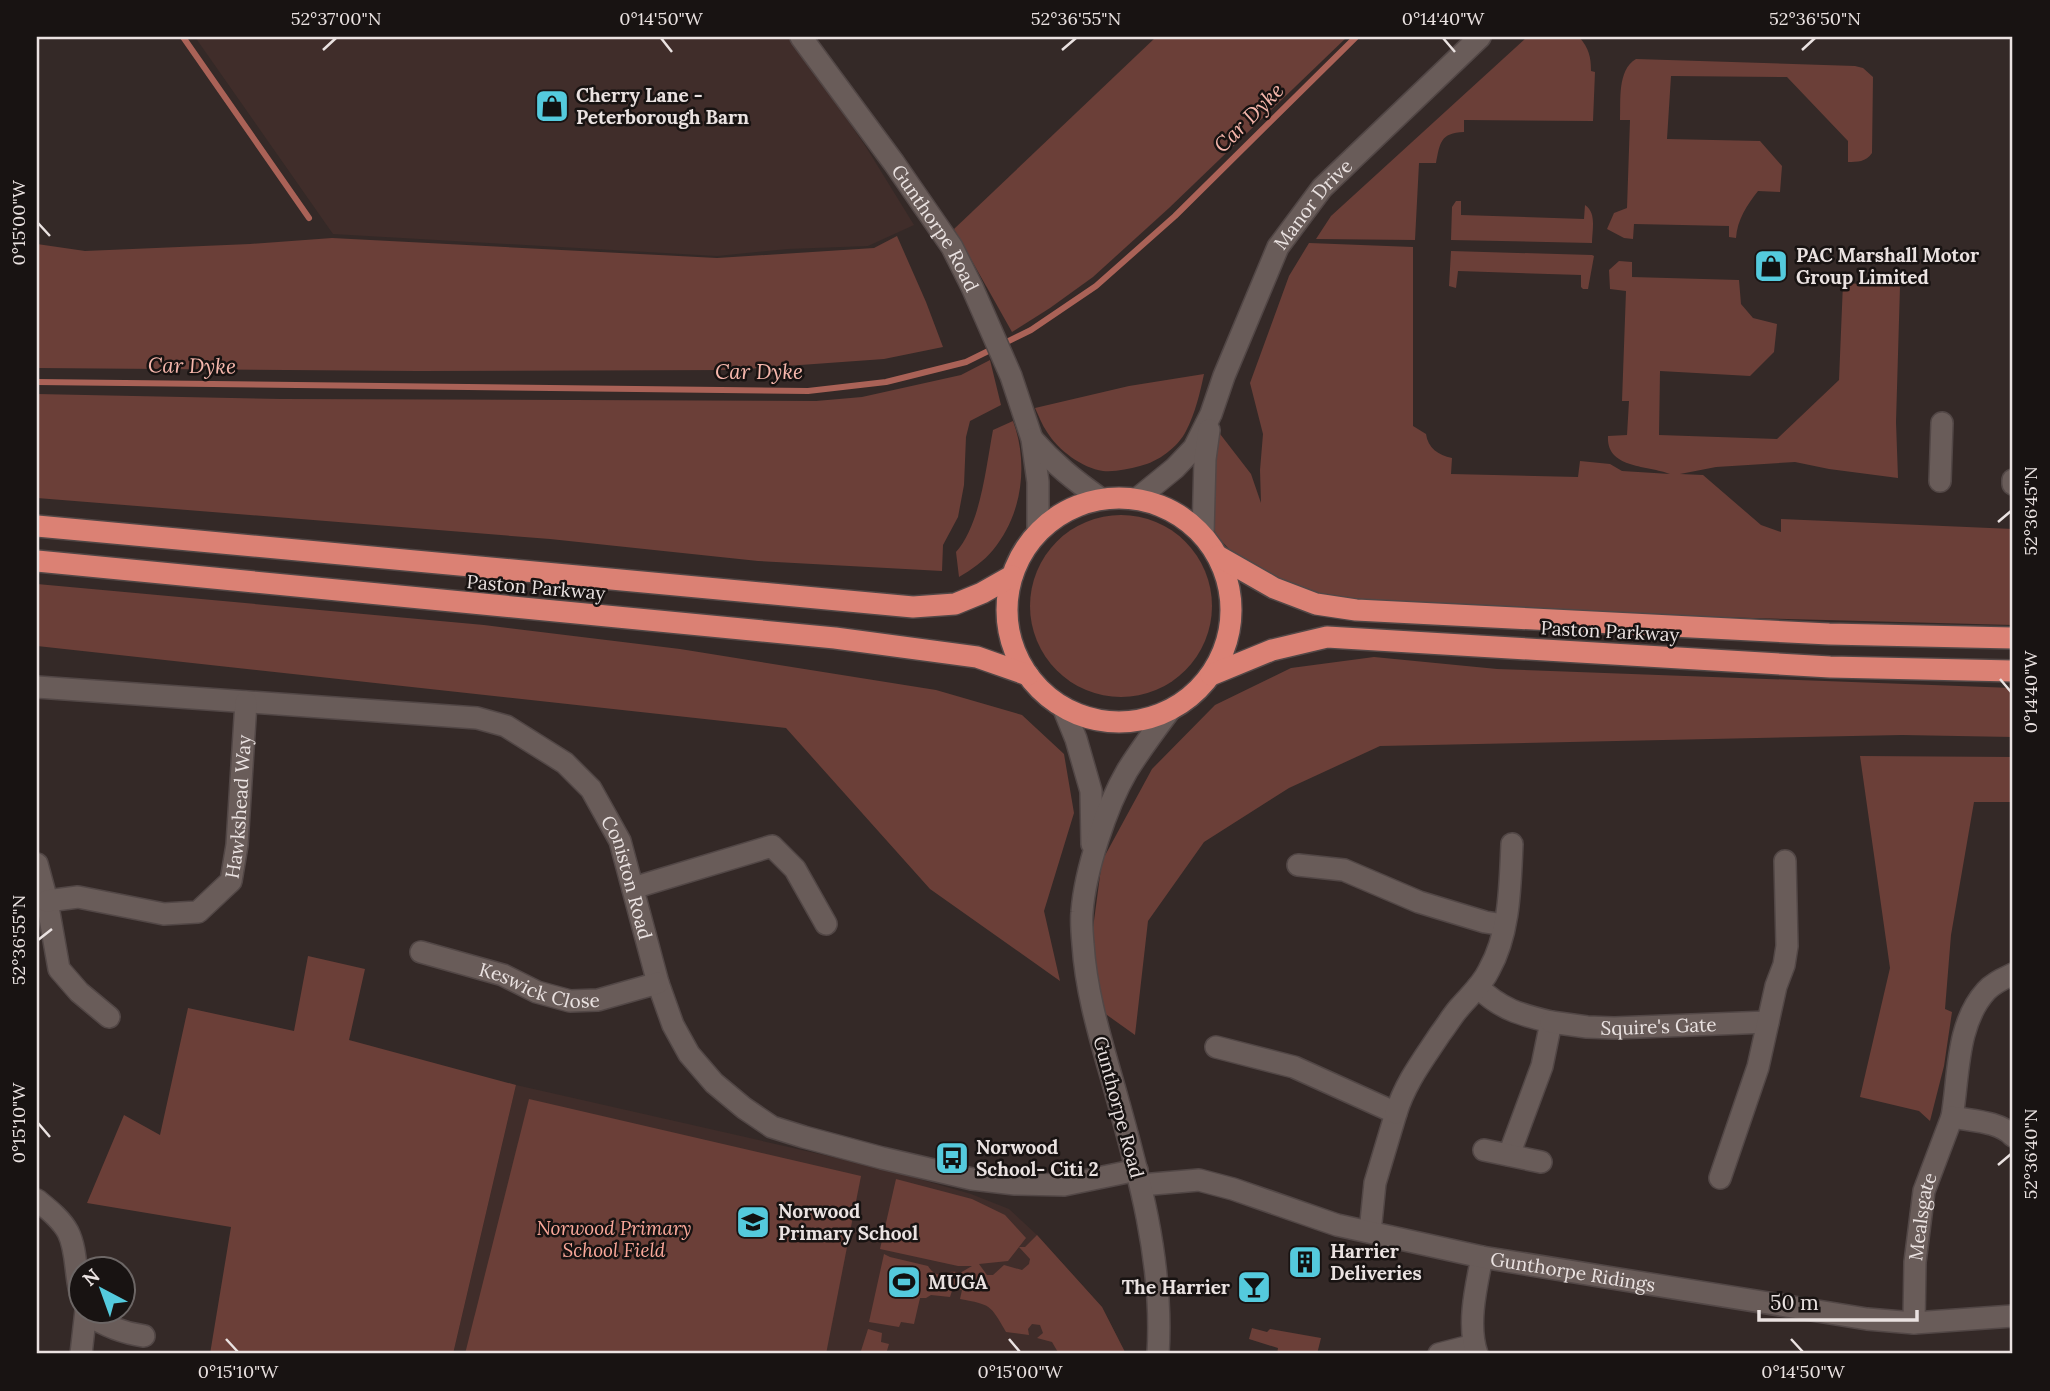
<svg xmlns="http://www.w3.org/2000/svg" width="2050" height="1391" font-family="Lora,serif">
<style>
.built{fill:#402d2a}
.green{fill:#6b3f38}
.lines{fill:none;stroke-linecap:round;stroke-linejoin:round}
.stream{stroke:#aa6257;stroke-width:6}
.street-casing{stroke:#524746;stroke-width:24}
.secondary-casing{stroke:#524746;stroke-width:24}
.highway-casing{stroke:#524746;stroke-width:24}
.street{stroke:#695c59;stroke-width:21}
.secondary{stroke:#695c59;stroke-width:21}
.highway{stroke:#db8174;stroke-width:21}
.ticks{fill:none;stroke:#eae2e1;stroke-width:2.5}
.labels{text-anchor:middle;stroke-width:5;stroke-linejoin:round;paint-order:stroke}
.poi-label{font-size:19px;font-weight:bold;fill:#eae2e1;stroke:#181312;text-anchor:start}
.street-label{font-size:19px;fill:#eae2e1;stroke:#181312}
.park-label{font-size:19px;font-style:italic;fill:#fba89a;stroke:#181312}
.water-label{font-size:21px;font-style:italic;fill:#f6b7ac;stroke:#181312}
.neatline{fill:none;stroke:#eae2e1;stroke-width:2.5}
.ticks-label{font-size:18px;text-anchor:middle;fill:#eae2e1}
</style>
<rect width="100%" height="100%" fill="#342927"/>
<g class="built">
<polygon points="195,37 791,37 866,147 914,225 868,246 788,249 717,256 333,234"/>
<polygon points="516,1085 877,1167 971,1194 1009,1209 1037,1235 1102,1307 1126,1354 453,1354"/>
</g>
<g class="green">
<polygon points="1156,37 1347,37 1169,208 1093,277 1050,308 1012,332 954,229"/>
<path d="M1527,37H1579C1589,48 1591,57 1591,71L1595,72L1593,121L1464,120V132C1440,133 1440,143 1436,163H1419L1415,240L1316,239L1331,216Z"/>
<path d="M1636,59L1855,66L1863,68L1873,77L1872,153C1866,162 1857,162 1848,162V141L1787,77L1671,76L1667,139L1760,141L1782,166L1780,192L1758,191C1747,205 1737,220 1736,238L1729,237V226L1634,224L1633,239L1624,238L1607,229L1614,213L1627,208L1630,120H1620C1621,101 1617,70 1636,59Z"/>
<path d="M1456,201H1461V215L1584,219L1585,205C1597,213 1592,230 1592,243L1451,240L1452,207Z"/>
<polygon points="897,236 926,302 943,347 884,359 732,370 418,371 37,368 37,244 85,251 250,244 332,238 717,258 874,248"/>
<path d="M1309,243L1413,247V426L1426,434C1428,448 1438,455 1452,458L1451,474L1578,477L1580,461L1610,464L1622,471L1670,474C1648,465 1606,469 1608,436L1627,435L1629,401H1622L1626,291L1610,289L1609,270L1619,261L1632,262V277L1739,280L1741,304L1753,318L1777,324L1774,352L1750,376L1660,371L1659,435L1777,439L1839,380L1843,283L1900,286L1896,422L1898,478L1829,469L1795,462L1716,467L1680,474L1703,475L1761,525L1781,532V519L2013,529V625L1604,614L1334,598C1299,587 1259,575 1230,550C1224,544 1218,537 1212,530L1217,430L1251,474L1261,503L1260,470L1263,434L1250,383L1289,276Z"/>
<polygon points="1451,251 1592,255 1594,256 1588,289 1583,289 1581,287 1581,275 1458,271 1456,288 1449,286"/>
<polygon points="990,360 1001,405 970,421 966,437 964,485 958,517 943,545 942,571 758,561 550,539 37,498 37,394 281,399 816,401 862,397 961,375"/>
<path d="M1204,374C1200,393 1195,414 1186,431C1178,447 1158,462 1140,466C1128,469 1116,472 1103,471C1082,468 1058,450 1047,432C1042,425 1039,416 1035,408L1129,386Z"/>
<path d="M1013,421C1029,464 1022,515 993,550C984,561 971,570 959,577L956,552C981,524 986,466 993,430Z"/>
<circle cx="1121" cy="606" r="91"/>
<polygon points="37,584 484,625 680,649 936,690 1022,715 1064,754 1074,813 1044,911 1060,981 930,889 786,728 37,646"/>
<polygon points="1374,657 1497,669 2013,688 2013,737 1902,735 1380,746 1289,788 1204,842 1148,921 1135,1035 1100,1010 1093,928 1102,861 1152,769 1215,705 1291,668"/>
<polygon points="1860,756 2013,757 2013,802 1974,802 1951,935 1945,1009 1952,1012 1944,1066 1930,1121 1919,1111 1860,1097 1890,968"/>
<polygon points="308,956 365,969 349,1040 516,1085 453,1354 210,1354 231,1227 87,1203 124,1115 160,1135 188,1008 294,1031"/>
<polygon points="529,1099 861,1176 826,1354 465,1354"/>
<path d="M896,1179L972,1199L1005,1215L1026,1238L1008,1261L979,1264L987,1275H993L1004,1265L1022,1270L1029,1264L1030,1259L1019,1247H1025L1037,1235L1102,1307L1126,1354H1059L1052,1342L1037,1338L1043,1333L1040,1325L1032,1324L1028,1329L1029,1335L1006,1332C990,1304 991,1305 960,1299L962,1290L953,1288L950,1297L931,1295L926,1298H920L914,1324L901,1322L899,1327L869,1322L884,1254L890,1257L928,1266C940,1284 945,1267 960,1273L972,1266H958L880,1249Z"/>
<polygon points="1252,1328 1267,1332 1270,1329 1321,1338 1317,1354 1277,1354 1278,1348 1249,1339"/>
<polygon points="868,1329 882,1333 881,1342 889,1344 886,1354 860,1354"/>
</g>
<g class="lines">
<g class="stream">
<polyline points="183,37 309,218"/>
<polyline points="37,382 808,391 886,382 966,362 1031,330 1096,286 1175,216 1356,37"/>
</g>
<g class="street-casing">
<g id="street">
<path id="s1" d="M801,37L894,163L952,247L972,287L1011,376L1032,439L1038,482V532"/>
<path d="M1032,439C1054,464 1074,480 1101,499"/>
<polyline points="1940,481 1942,423"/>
<polyline points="2013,484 2013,480"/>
<path id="s2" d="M37,687L477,718L506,726L565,763L591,789L620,841L658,983L673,1025L689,1054L714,1083L744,1108L772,1127L804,1137L882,1158L972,1179L1015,1184L1064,1185L1137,1170"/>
<polyline points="37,864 47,901 59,969 79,992 109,1017"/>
<polyline points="1298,865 1344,870 1419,902 1485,922 1504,925"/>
<polyline points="633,888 772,846 795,869 826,924"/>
<path id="s3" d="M47,901L78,897L164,914L198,912L231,881L237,845L246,702"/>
<path id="s4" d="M421,952L503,975L537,992L570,1001L598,1000L658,983"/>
<path d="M1478,987C1500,1009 1521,1015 1551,1022L1542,1066L1509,1155"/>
<path id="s5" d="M1551,1022L1587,1027L1614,1028L1768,1022"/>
<polyline points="1216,1047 1294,1067 1396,1113 1375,1183 1370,1232"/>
<path d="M1396,1113C1405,1083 1423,1060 1440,1034C1447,1025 1452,1016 1459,1008C1470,995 1482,985 1489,970C1510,933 1510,886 1512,844"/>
<path d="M1952,1117C1959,1076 1956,1024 1986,991C1993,983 2003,979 2013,974"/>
<polyline points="1484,1150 1541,1162"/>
<polyline points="1720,1178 1758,1067 1776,986 1784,965 1787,946 1785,861"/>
<path d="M37,1200C48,1209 61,1219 68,1232C77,1250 75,1273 80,1292"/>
<path d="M87,1314C105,1326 122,1333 144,1336"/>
<path id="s6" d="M1914,1323L1915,1262L1924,1191L1952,1117C1972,1121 1999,1121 2013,1136"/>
<polyline points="81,1354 86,1310"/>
<polyline points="1439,1354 1474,1345"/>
<path d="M1477,1354C1467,1325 1476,1287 1482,1257"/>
</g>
</g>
<g class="secondary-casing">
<g id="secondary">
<path id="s7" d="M1137,499L1175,468L1194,448L1211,414L1224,376L1278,247L1322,188L1480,37"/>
<polyline points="1203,534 1205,459 1209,430"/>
<polyline points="1063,707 1076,739 1091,791 1092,844"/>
<path id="s8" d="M1141,1185L1199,1180L1233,1189L1337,1225L1482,1257L1867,1319L1914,1323L2013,1316"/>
<path d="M1158,1354C1164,1262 1138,1171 1113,1083C1100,1037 1086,992 1083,944C1082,933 1081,922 1082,912C1085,871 1106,807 1127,771C1140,750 1155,730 1170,710"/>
</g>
</g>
<g class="highway-casing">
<g id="highway">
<circle cx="1119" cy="610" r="112"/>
<polyline points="37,526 913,607 955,604 982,593 1012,576"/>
<polyline points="1218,556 1274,588 1316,604 1356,610 1829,634 2013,638"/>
<polyline points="37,561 835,638 977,657 1028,675"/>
<polyline points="1211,675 1272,650 1327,637 1830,667 2013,671"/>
</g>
</g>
<use href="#street" class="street"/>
<use href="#secondary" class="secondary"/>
<use href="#highway" class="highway"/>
</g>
<path class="ticks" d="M661,38L672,52M1443,38L1455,52M323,50L336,38M1062,50L1076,38M1802,50L1815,38M38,223L50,236M1998,522L2011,511M2000,679L2011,692M38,940L52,929M38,1123L50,1137M1998,1165L2011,1154M226,1339L238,1352M1009,1339L1020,1352M1791,1339L1803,1352"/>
<defs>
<g id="shop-square" transform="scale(1.75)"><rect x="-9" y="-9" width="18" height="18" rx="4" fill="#54cadd" stroke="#181312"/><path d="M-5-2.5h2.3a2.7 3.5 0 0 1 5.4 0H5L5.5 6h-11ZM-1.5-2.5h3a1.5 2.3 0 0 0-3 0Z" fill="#111"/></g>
<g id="bus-square" transform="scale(1.75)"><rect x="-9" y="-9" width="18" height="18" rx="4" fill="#54cadd" stroke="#181312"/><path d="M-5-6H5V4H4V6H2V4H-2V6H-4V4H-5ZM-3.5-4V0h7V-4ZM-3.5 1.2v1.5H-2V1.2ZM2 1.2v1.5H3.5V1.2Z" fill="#111"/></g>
<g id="school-square" transform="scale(1.75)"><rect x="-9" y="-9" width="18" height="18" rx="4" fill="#54cadd" stroke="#181312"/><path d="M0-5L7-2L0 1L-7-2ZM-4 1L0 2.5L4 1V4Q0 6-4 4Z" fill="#111"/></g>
<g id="building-square" transform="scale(1.75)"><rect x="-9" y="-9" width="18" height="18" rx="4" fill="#54cadd" stroke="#181312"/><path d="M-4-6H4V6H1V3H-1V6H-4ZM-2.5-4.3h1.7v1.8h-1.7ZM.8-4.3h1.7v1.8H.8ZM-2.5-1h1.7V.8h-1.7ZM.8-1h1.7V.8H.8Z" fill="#111"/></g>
<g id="stadium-square" transform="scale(1.75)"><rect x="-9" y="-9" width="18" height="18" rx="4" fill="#54cadd" stroke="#181312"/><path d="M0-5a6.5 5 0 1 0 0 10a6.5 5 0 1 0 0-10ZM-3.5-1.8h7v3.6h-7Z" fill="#111"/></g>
<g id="bar-square" transform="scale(1.75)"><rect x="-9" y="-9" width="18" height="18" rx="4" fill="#54cadd" stroke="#181312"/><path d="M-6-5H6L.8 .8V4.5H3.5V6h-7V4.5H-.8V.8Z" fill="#111"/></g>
</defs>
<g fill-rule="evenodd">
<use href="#shop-square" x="552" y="106"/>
<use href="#shop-square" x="1771" y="266"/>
<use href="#bus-square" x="952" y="1158"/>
<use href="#school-square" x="753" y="1222"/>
<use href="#building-square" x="1305" y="1262"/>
<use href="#stadium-square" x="904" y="1282"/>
<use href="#bar-square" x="1254" y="1287"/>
</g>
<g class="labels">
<g class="poi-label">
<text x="576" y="102">Cherry Lane -<tspan x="576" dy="22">Peterborough Barn</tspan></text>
<text x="1796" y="262">PAC Marshall Motor<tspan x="1796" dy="22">Group Limited</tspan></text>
<text x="976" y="1154">Norwood<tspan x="976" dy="22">School- Citi 2</tspan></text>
<text x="778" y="1218">Norwood<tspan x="778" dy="22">Primary School</tspan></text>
<text x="1330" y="1258">Harrier<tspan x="1330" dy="22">Deliveries</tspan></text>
<text x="928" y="1289">MUGA</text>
<text x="1230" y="1294" text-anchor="end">The Harrier</text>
</g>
<g class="street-label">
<text dy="7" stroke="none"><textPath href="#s7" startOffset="350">Manor Drive</textPath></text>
<text dy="7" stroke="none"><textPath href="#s1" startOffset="234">Gunthorpe Road</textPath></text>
<text transform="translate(536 587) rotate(5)" y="7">Paston Parkway</text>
<text transform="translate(1610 631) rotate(3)" y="7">Paston Parkway</text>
<text dy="7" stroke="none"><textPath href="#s3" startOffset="273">Hawkshead Way</textPath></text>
<text dy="7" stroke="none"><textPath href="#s2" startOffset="674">Coniston Road</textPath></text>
<text dy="7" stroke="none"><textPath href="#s4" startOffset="124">Keswick Close</textPath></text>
<text dy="7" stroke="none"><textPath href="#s5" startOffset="108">Squire's Gate</textPath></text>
<text transform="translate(1119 1107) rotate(75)" y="7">Gunthorpe Road</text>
<text dy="7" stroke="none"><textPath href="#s6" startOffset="107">Mealsgate</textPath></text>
<text dy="7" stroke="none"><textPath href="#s8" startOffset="444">Gunthorpe Ridings</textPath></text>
</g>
<g class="park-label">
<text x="614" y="1235">Norwood Primary<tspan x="614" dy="22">School Field</tspan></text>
</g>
<g class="water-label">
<text transform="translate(1249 118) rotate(-45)" y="7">Car Dyke</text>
<text transform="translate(192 366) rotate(1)" y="7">Car Dyke</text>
<text x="759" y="379">Car Dyke</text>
</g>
</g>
<rect width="2050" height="1391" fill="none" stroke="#181312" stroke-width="77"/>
<g transform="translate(102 1290) rotate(319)"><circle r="33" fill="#181312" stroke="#6c6665" stroke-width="2"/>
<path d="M0-5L12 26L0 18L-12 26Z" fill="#54cadd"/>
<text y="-10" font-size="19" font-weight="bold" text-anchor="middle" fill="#eae2e1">N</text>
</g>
<path d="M1759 1310v10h158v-10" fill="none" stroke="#eae2e1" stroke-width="3.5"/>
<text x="1770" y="1310" font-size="21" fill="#eae2e1" stroke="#181312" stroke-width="5" paint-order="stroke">50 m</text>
<rect x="38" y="38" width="1973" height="1314" class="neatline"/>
<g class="ticks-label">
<text x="336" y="25">52°37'00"N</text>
<text x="661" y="25">0°14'50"W</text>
<text x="1076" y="25">52°36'55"N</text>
<text x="1443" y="25">0°14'40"W</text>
<text x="1815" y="25">52°36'50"N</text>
<text transform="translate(19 223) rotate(-90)" y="6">0°15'00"W</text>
<text transform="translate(2031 511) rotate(-90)" y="6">52°36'45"N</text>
<text transform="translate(2031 692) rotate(-90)" y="6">0°14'40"W</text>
<text transform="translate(19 940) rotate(-90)" y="6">52°36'55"N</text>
<text transform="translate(19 1123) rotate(-90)" y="6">0°15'10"W</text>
<text transform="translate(2031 1154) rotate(-90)" y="6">52°36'40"N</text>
<text x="238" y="1378">0°15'10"W</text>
<text x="1020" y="1378">0°15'00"W</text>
<text x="1803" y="1378">0°14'50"W</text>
</g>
</svg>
